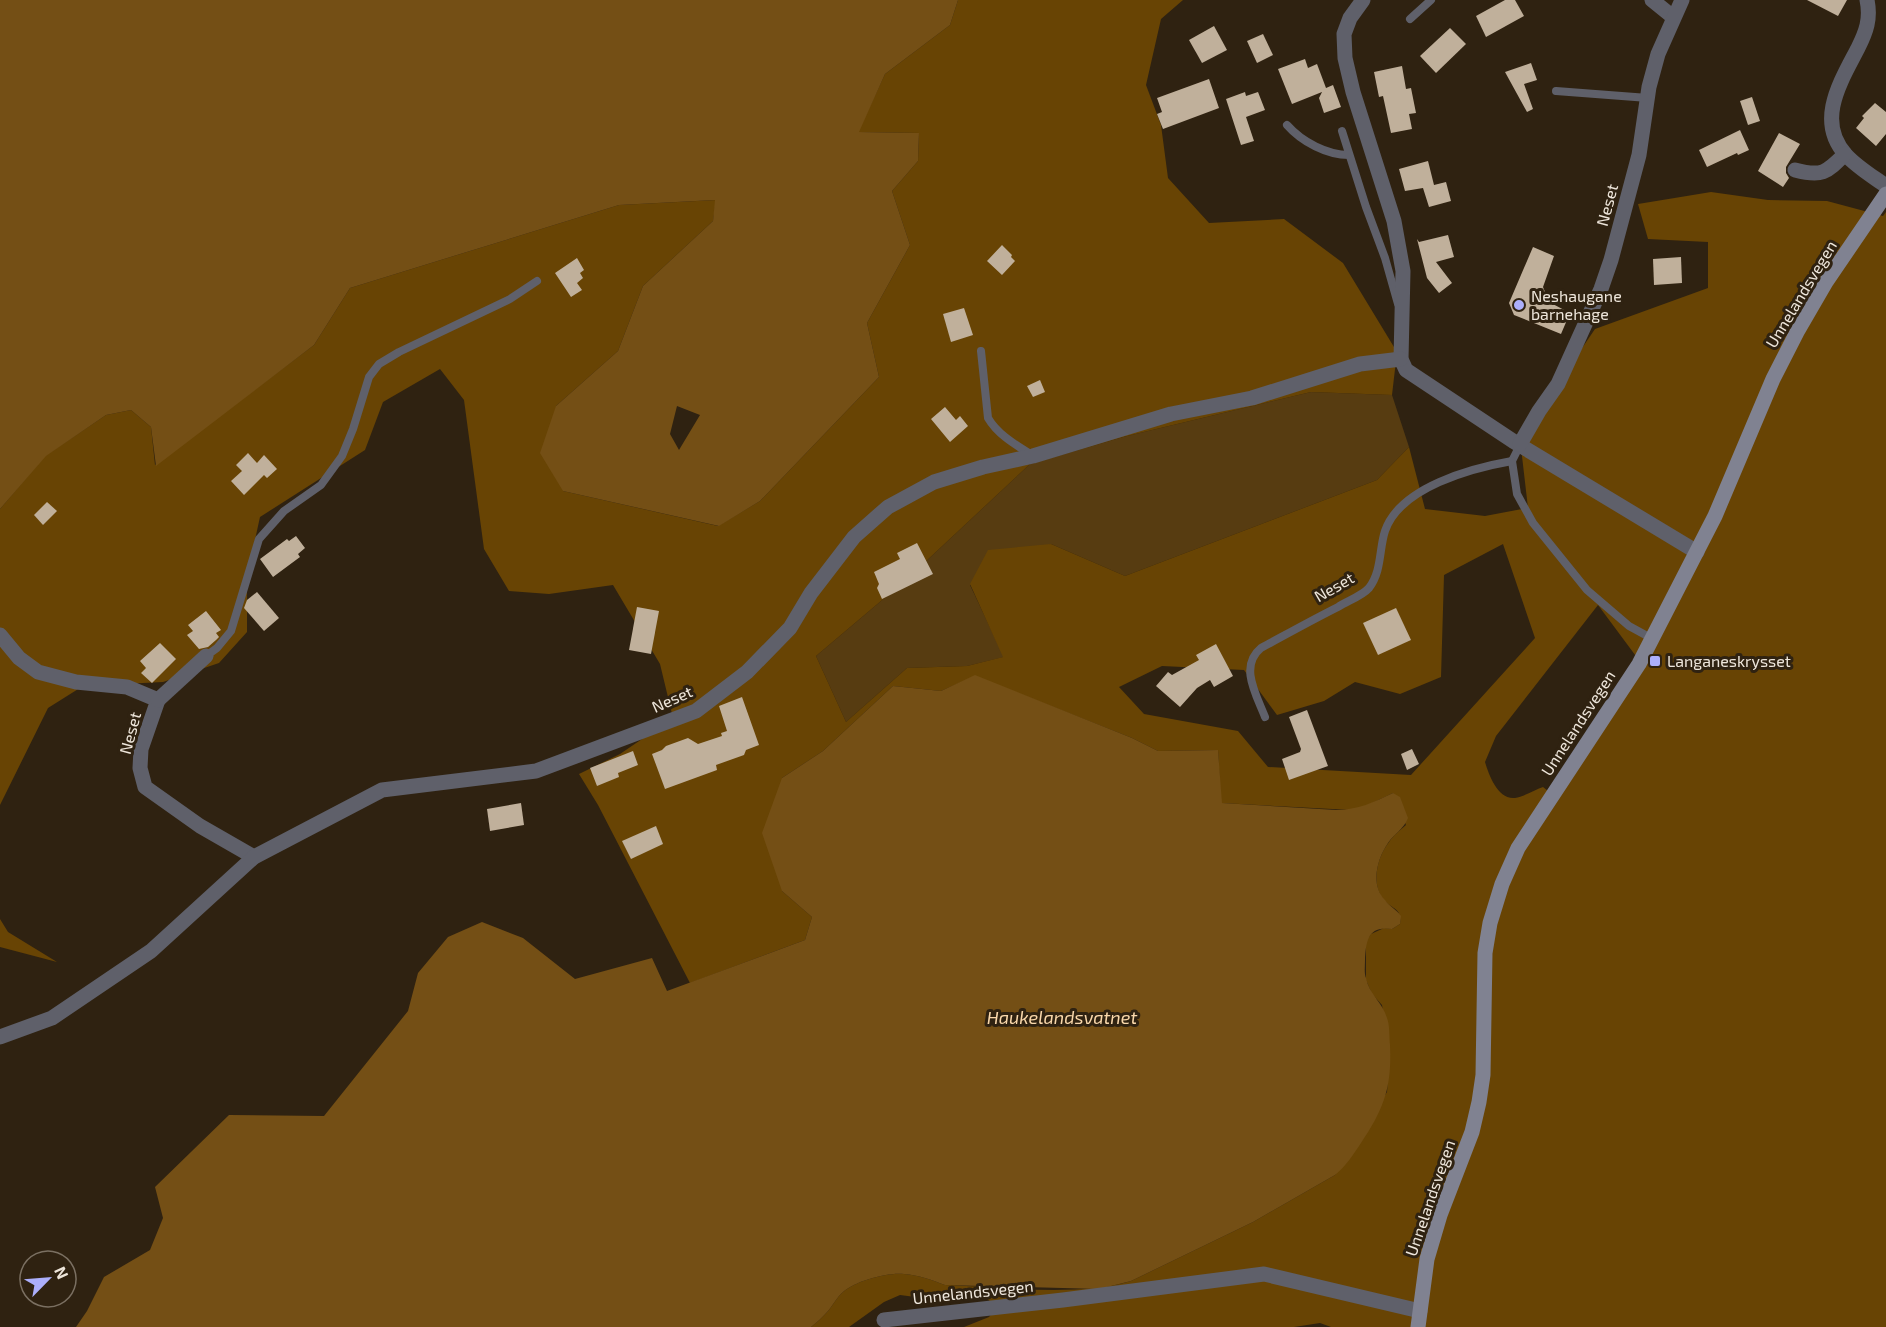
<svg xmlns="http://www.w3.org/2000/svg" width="1886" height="1327" font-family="'Exo 2',sans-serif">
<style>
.green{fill:#573c11}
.forest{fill:#684404;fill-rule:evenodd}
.water{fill:#744f15;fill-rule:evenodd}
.building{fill:#c0b09b}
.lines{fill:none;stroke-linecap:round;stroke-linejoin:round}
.lane{stroke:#5f606a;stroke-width:8}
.street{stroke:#5f606a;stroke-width:15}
.secondary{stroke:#808291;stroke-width:15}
.poi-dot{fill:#acaffb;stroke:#2f2211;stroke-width:2}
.labels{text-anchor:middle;stroke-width:6;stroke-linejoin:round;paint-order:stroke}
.street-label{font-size:16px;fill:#eee6db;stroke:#2f2211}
.poi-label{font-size:16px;fill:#eee6db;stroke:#2f2211;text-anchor:start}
.water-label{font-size:18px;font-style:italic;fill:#fad8ab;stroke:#2f2211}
</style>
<rect width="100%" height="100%" fill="#2f2211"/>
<polygon class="green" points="1311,392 1392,395 1409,447 1377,480 1125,576 1051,544 970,585 1004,657 967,666 907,668 846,722 816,656 907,579 1030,464 1123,437"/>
<g class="forest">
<path d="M958,0H1183L1161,19L1146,85L1161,125L1168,178L1209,223L1284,219L1343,263L1397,352L1392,395L1311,392L1123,437L1030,464L907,579L816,656L846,722L907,668L967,666L1003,657L970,584L988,550L1051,544L1125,576L1377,480L1409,447L1425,509L1485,516L1528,508L1520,439L1595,329L1708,288V242L1648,239L1638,204L1711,192L1768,200L1827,201L1883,216L1886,212V1327H1331L1320,1323L1294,1327H964L989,1317L995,1310L992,1303L985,1297L962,1294L923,1298L900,1295L884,1302L849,1327H811C817,1322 823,1317 828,1311C833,1305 837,1297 843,1292C855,1281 888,1272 904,1274C918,1275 932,1280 945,1285C999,1287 1081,1297 1131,1281L1253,1222L1335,1175L1387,1092L1390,1052L1382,1005L1372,994L1366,980V941L1371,934L1384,928L1392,929L1400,924C1402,907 1392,910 1383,899C1371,883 1377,857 1389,842C1393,836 1400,830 1406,825L1393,793L1366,806L1351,810L1221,803L1218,750L1158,751L1132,738L975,676L941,691L893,686L823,751L782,778V891L812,917L805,940L690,983L598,805L579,774L620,754L673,718L660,664L613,585L549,594L509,591L484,549L464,400L440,369L383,402L365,450L260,517L247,576V632L219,663L163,682L83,686L48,708L0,805V509L45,456L106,415L131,410L151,427L155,465L314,345L350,288L619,205L716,200L713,221L643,286L618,351L556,406L563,491L718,526L760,501L879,377L867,323L910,245L892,191L918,161L919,133L858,132L885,74L950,25ZM1503,544L1535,638L1411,775L1268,767L1238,731L1144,714L1119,687L1162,666L1244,670L1277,715L1324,701L1355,682L1400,694L1441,677L1444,575ZM1598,605L1644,667L1548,791L1543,787C1534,790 1523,797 1515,798C1498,800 1489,775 1485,762L1496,736Z"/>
<polygon points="0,919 8,932 57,962 0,947"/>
</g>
<g class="water">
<path d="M0,0H958L950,25L885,74L859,132L919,133L918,161L892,191L910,245L867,323L879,377L760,501L719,526L563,491L540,453L556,406L618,351L643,286L713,221L715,200L619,205L350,288L314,345L156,466L151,427L131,410L106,415L46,456L0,509ZM677,406L700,415L679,450L670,434Z"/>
<path d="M975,675L1132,738L1158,751L1218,750L1222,803L1336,810C1358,810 1374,802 1393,793L1400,797L1408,818C1404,829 1394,834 1388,843C1377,859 1370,885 1385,900C1390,907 1396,909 1401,916L1400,924L1392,929C1368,925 1366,941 1365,960C1365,966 1364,973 1366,978C1369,994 1383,1003 1387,1018C1390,1026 1389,1036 1390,1045C1392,1087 1384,1109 1361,1143C1353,1155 1346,1166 1335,1175L1253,1222L1131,1281L1099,1289L945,1285C932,1280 918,1275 904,1274C888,1272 855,1281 843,1292C837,1297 833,1305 828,1311C823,1317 817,1322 811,1327H76L87,1311L104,1277L150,1250L163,1218L155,1187L229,1115L324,1116L408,1011L418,973L448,937L482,922L523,938L575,979L652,958L667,991L805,940L812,917L782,891L762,833L782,778L823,751L893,686L941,691Z"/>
</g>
<g class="building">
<polygon points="1505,0 1515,0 1524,16 1486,37 1476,16"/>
<polygon points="1807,0 1847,0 1838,16"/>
<polygon points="1214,26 1227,50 1202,63 1189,40"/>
<polygon points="1450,28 1466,44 1436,73 1420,56"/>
<polygon points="1263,34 1273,55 1257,63 1247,41"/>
<polygon points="1305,59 1308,68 1317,64 1326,88 1333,85 1341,107 1324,113 1319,98 1322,92 1292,104 1278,69"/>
<polygon points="1531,63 1537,80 1524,84 1533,109 1527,112 1505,72"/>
<polygon points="1402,66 1406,89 1411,88 1416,113 1409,114 1412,129 1391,133 1383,96 1379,97 1374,72"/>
<polygon points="1209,79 1219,108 1163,129 1157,114 1162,112 1157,98"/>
<polygon points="1245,92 1246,96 1258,92 1265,110 1246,117 1254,141 1241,145 1226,99"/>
<polygon points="1752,97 1760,121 1748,125 1740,101"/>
<polygon points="1875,103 1886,112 1886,134 1876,146 1856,128 1864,118 1862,116"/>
<polygon points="1740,130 1749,150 1738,155 1737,153 1707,167 1699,150"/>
<polygon points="1779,133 1800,144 1786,167 1786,173 1789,178 1783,187 1758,171"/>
<polygon points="1428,161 1434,185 1446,182 1451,201 1429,207 1423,188 1405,191 1399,169"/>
<polygon points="1448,235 1454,257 1436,262 1452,283 1439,293 1427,278 1417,239 1419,242"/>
<polygon points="1002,245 1012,255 1011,257 1015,261 1002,275 987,261"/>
<polygon points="1533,247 1554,256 1543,287 1549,302 1570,313 1561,334 1514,315 1509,303"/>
<polygon points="1681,257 1682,283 1654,285 1653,259"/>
<polygon points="577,258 584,270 580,273 583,278 577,283 582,290 571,297 555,273"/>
<polygon points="964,308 973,335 951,342 943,314"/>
<polygon points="1040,380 1045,392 1033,397 1027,386"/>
<polygon points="945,407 956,420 960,416 968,426 950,442 931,419"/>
<polygon points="248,453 257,463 264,455 277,469 267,478 264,475 244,495 231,481 242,471 236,465"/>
<polygon points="47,502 57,511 43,525 34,515"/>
<polygon points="296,536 305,548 298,554 300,557 273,577 260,559 287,539 289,541"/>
<polygon points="917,543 933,574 882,599 877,588 879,584 874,572 900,559 897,553"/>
<polygon points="257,592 279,618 264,631 244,608 247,600"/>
<polygon points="637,607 659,611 651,654 629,650"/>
<polygon points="1396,608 1411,640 1378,655 1363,623"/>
<polygon points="206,611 221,630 216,633 219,637 216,640 208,647 199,649 187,635 193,631 188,625"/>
<polygon points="160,643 176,659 152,683 141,673 146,668 140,661"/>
<polygon points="1216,644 1233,676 1214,687 1210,680 1197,688 1180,707 1156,686 1168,672 1172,675 1199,660 1196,655"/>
<polygon points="742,697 759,745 746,750 744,755 716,765 717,770 665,789 652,754 662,750 666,746 688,738 698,744 722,736 721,733 727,731 719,706"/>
<polygon points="1307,710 1328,766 1289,780 1282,759 1300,752 1301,749 1289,717"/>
<polygon points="1412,749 1419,764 1407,770 1401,754"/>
<polygon points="633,751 638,765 618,773 619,777 597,786 590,768"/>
<polygon points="521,803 524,825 490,831 487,809"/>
<polygon points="656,826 663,844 631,859 622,841"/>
</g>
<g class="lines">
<g class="lane">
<polyline points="1410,19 1431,0"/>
<polyline points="1556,91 1648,98"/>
<path d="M1287,125C1302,142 1327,155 1349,155"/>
<polyline points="1342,131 1366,207 1385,258 1398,304"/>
<path d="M981,351L988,418C998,435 1016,445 1032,455"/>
<polyline points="1520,445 1512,461 1517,494 1533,523 1587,590 1629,626 1651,638"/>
<polyline points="206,656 217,648 231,631 259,539 284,511 321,485 342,456 353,429 369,377 379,364 399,352 510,299 537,281"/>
<path d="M1265,717C1256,694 1239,666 1261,648C1287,634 1312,620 1338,607C1347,601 1362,596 1369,588C1382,571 1379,549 1385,531C1400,487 1472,468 1512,461"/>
</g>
<g class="street">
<polyline points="1363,0 1350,18 1344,34 1345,58 1353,92 1394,221 1403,271 1401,359 1406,370 1513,441 1697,552"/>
<polyline points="1652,0 1673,17"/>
<path d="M1867,0C1871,19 1866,32 1858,48C1841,81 1815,121 1846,155C1857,167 1872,176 1886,186"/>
<path d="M1795,170C1822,177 1826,173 1845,154"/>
<polyline points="1520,444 1539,411 1558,384 1601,289 1611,260 1639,155 1649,87 1658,54 1682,0"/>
<polyline points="0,635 19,658 38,672 76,682 127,687 158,700 141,749 140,768 145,787 200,826 254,857"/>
<polyline points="158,700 206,656"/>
<polyline points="0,1037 52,1018 151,951 254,857 382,790 536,771 696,711 747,672 790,628 811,593 854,537 888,507 934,482 983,467 1033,456 1171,414 1252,398 1360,364 1401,359"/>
<polyline points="884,1320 1063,1300 1264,1274 1420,1311"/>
</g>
<polyline class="secondary" points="1418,1327 1427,1259 1440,1215 1472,1132 1479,1102 1483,1075 1485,953 1490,923 1502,884 1518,848 1639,664 1715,516 1773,379 1797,332 1826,282 1886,194"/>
</g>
<g class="poi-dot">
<circle cx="1519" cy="305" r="6"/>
<rect x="1649" y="655" width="12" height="12" rx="3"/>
</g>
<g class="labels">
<g class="street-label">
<text transform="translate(1607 205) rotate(-75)" y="6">Neset</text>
<text transform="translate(1801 294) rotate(-59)" y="6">Unnelandsvegen</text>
<text transform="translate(1334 587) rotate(-30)" y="6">Neset</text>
<text transform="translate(672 699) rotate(-24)" y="6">Neset</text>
<text transform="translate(1578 723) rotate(-57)" y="6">Unnelandsvegen</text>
<text transform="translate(130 733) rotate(-75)" y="6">Neset</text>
<text transform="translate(1430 1198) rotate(-71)" y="6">Unnelandsvegen</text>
<text transform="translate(973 1292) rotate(-6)" y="6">Unnelandsvegen</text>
</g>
<g class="poi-label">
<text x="1531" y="302">Neshaugane<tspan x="1531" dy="18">barnehage</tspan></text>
<text x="1667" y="667">Langaneskrysset</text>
</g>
<g class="water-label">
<text x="1062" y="1024">Haukelandsvatnet</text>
</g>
</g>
<g transform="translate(48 1279) rotate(65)"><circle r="28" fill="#2f2211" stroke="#7b7062" stroke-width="1.5"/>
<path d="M0-4.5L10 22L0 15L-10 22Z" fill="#acaffb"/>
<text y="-9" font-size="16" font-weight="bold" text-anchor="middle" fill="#eee6db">N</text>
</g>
</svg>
